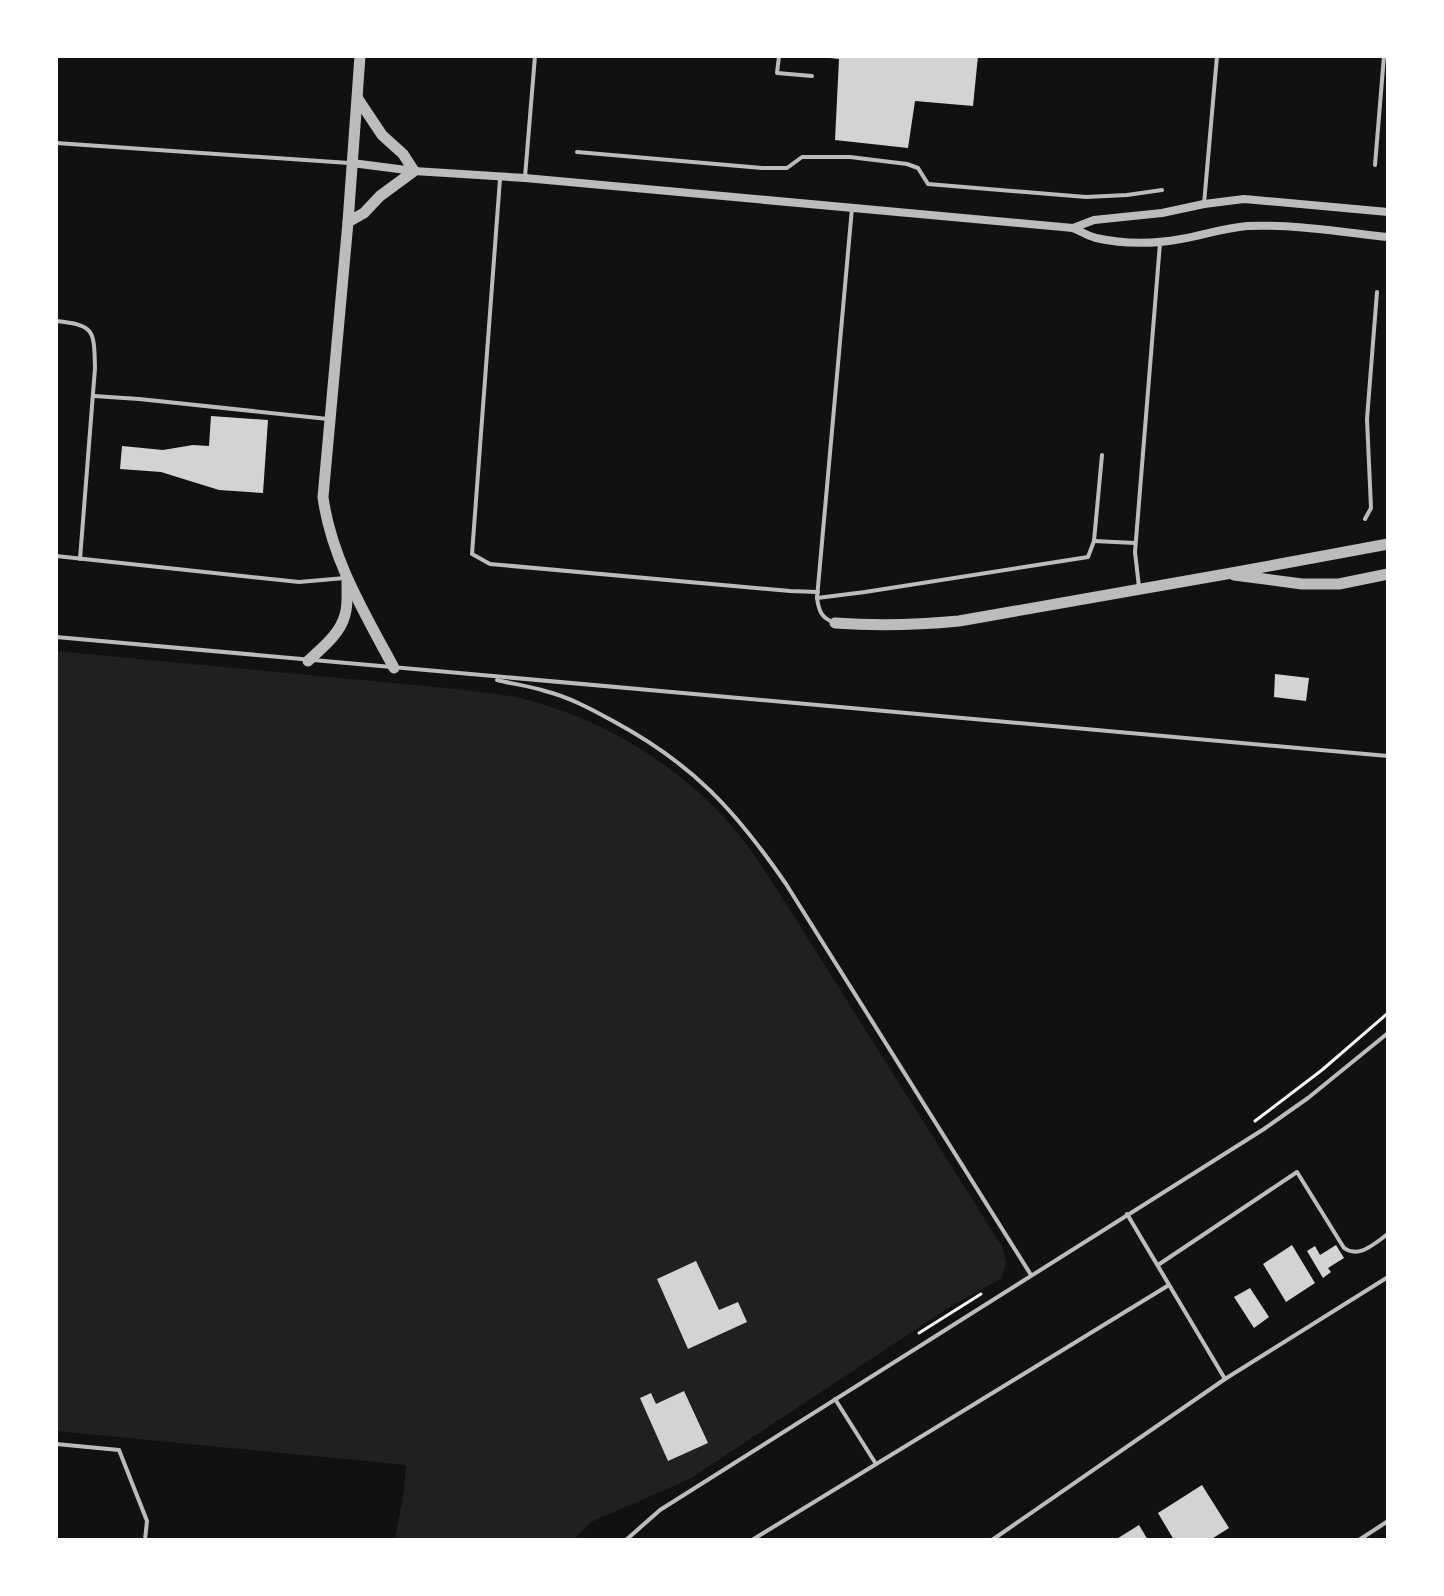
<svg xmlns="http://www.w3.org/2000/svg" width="1444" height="1596" font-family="'Titillium Web',sans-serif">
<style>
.green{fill:#202020}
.building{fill:#d3d3d3}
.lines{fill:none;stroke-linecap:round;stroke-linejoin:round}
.path{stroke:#f5f5f5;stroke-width:3}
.service{stroke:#bcbcbc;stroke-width:4}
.minor{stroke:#bcbcbc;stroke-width:8}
.tertiary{stroke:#bcbcbc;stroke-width:11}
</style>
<rect width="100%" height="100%" fill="#111"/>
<path class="green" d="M56,651L456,689C474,691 492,693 510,696C601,715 688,769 745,842C756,857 766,873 776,888L1003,1248L1006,1264L1001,1279L951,1306L690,1479L591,1522L574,1540H395L404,1490L406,1465L56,1431Z"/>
<g class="building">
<polygon points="830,56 978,56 973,106 915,101 908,148 835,140 839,59 830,58"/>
<polygon points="211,416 268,420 263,493 219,490 161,472 120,469 122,446 163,450 193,445 209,446"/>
<polygon points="1275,674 1309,678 1306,701 1274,697"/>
<polygon points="1292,1245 1315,1283 1286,1302 1263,1264"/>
<polygon points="1336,1245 1344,1258 1328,1268 1331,1272 1323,1278 1307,1251 1315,1246 1320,1255"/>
<polygon points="696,1261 719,1310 738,1302 747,1322 688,1349 657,1279"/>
<polygon points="1250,1288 1269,1317 1254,1328 1234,1297"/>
<polygon points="684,1391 708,1443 668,1461 640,1398 651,1393 656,1404"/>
<polygon points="1202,1485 1229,1528 1210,1540 1174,1540 1158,1513"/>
<polygon points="1139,1525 1148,1540 1115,1540"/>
</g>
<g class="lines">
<g class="path">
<polyline points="1255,1121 1322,1070 1388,1013"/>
<polyline points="919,1333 981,1294"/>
</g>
<g class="service">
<polyline points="779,56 777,73 812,76"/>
<polyline points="56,143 349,163"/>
<polyline points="577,152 762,168 787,168 802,157 850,157 907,164 918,168 928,184 1086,197 1127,195 1162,190"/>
<polyline points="1375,165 1384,56"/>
<polyline points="525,177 535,56"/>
<polyline points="500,179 472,554 490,564 790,591 818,592"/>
<polyline points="1204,204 1217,56"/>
<path d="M56,321C95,325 94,330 95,368L80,559"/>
<polyline points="94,396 139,399 328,419"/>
<polyline points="1365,519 1371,508 1367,419 1377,292"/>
<polyline points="1094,541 1135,543"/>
<polyline points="56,556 299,582 345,578"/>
<polyline points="1139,587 1135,552 1160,243"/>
<polyline points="817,598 865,592 1088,557 1094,541 1102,455"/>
<path d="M835,623C821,618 819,611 817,598L852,208"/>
<polyline points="56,637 1388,756"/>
<path d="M497,680C513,684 529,686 545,691C569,697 591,709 613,721C693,764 735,810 786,884L1031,1275"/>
<path d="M1158,1265L1297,1172L1344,1248C1359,1259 1375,1243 1388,1234"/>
<polyline points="1225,1379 1388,1277"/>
<polyline points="835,1399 876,1464"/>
<polyline points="56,1444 119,1450 147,1521 145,1540"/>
<polyline points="626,1540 660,1510 1264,1129 1308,1098 1388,1033"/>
<polyline points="752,1540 1169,1285"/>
<polyline points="992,1540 1225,1379 1127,1214"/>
<polyline points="1359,1540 1388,1521"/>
</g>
<g class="minor">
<path d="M352,163L414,171L525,178L1073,228C1080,231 1088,236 1096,238C1123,244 1154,244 1181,239C1204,235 1224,228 1247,226C1294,224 1342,232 1388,237"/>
<polyline points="1073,228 1094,220 1162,213 1204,204 1244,199 1388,212"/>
</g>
<g class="tertiary">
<path d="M360,56L348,222L323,497C331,558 365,614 394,668"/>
<polyline points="348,222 364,213 380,196 414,171 403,154 382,135 358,99"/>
<polyline points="1234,575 1302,584 1339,584 1388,574"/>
<path d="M835,623C877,626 917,625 959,621L1226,574L1388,544"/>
<path d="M308,661C322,648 340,634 345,615C348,605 347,592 347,582"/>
</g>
</g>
<rect width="1444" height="1596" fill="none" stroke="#ffffff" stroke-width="116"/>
</svg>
